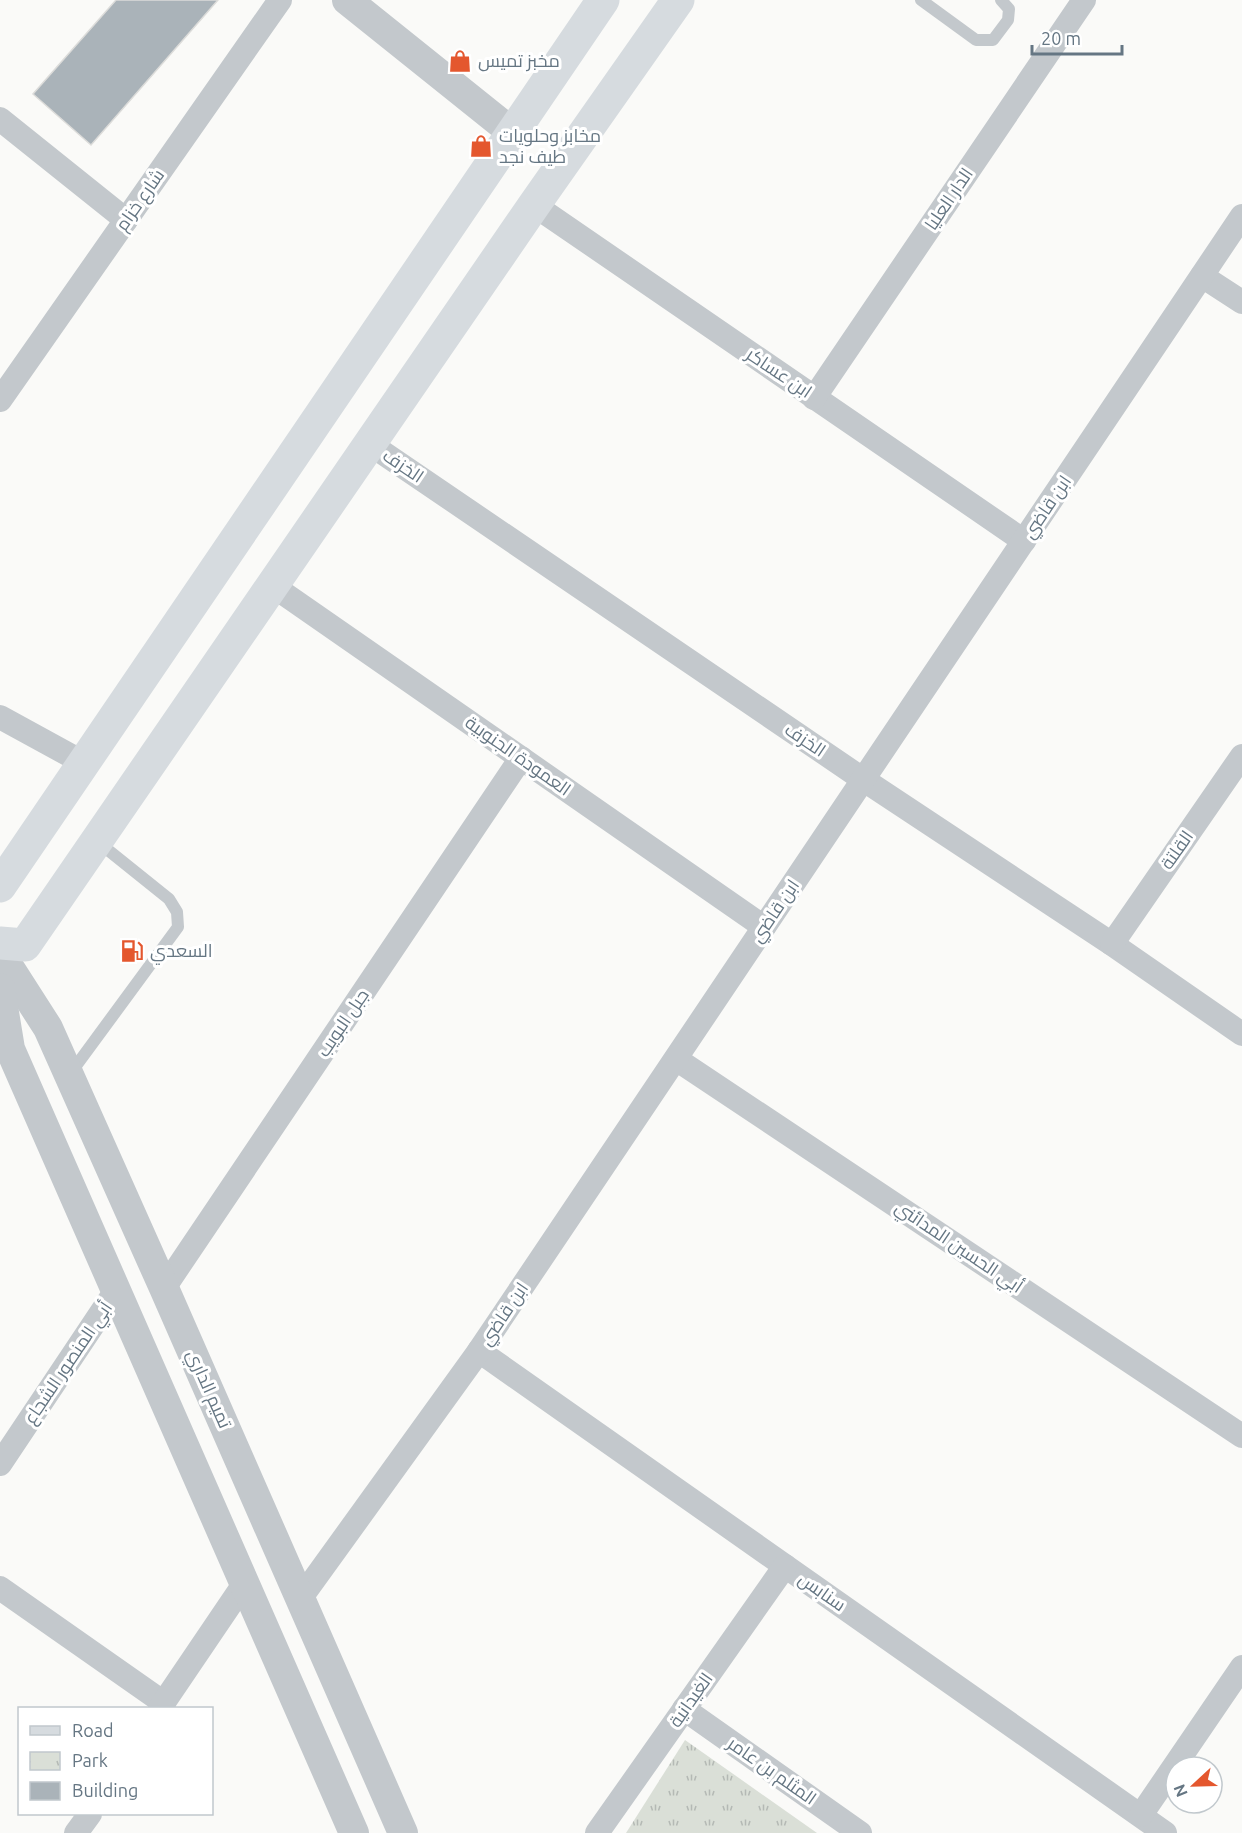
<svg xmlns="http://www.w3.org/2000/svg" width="1242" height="1833" font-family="Ubuntu,Cairo,sans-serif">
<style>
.park{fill:url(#park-tufts)}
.building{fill:#aab3b9;stroke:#dcdcda;stroke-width:1.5}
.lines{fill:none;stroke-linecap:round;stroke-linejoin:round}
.service{stroke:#c3c8cc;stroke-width:12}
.minor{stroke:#c3c8cc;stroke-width:24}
.tertiary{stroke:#c3c8cc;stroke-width:30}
.secondary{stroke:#d6dbdf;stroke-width:33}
.labels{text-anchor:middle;stroke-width:6;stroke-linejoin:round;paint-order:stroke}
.poi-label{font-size:18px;fill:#657683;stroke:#fff;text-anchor:start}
.street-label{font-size:18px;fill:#657683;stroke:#fff}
</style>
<defs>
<pattern id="park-tufts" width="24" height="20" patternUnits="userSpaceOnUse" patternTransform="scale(1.5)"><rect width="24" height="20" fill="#dadfd7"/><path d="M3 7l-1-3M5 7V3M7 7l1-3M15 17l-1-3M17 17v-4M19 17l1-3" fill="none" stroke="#b4b9b4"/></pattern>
</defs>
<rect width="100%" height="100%" fill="#fafaf8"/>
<polygon class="park" points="685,1740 817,1833 626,1833"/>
<polygon class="building" points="116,0 218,0 91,145 33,94"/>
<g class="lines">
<g class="service">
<polyline points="921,0 976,40 993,40 1008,20 1009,9 1001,0"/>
<polyline points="70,1074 178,927 177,912 169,899 98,842"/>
</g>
<g class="minor">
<polyline points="0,119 126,220"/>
<polyline points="534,205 1024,541"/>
<polyline points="1202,276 1242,302"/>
<polyline points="814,398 1084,0"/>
<polyline points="0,400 280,0"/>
<polyline points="370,444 864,780 1112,944 1242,1034"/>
<polyline points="273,586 764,927"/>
<polyline points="0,717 84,763"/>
<polyline points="1112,944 1242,756"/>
<polyline points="676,1059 1242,1436"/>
<polyline points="164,1288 521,758"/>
<polyline points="479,1351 1165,1833"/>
<polyline points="0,1464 115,1292"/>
<polyline points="0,1588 164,1703"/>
<polyline points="300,1599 479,1351 1242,216"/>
<polyline points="160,1708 244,1584"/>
<polyline points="684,1709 860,1833"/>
<polyline points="1141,1815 1242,1667"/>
<polyline points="76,1833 90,1814"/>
<polyline points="597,1833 785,1566"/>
</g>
<g class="tertiary">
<polyline points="347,0 513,133"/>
<polyline points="0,953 48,1028 164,1288 403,1833"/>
<polyline points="0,988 10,1049 354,1833"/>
</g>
<g class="secondary">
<polyline points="0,886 603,0"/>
<polyline points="0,943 25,945 534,205 678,0"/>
</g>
</g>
<defs>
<g id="shop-bare" transform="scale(1.8)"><path d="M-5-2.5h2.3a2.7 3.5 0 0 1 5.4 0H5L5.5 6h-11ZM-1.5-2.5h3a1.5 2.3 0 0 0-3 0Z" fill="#e4572e" stroke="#fff" stroke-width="2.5" paint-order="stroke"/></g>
<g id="fuel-bare" transform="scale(1.8)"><path d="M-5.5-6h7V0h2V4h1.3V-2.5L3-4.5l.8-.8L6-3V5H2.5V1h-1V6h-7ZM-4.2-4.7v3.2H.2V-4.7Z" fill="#e4572e" stroke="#fff" stroke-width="2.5" paint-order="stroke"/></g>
</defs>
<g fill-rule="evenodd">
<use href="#shop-bare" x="460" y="61"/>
<use href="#shop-bare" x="481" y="146"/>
<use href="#fuel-bare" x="132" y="951"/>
</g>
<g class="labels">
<g class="poi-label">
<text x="478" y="67">مخبز تميس</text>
<text x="499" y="142">مخابز وحلويات<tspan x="499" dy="21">طيف نجد</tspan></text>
<text x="150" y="957">السعدي</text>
</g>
<g class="street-label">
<text transform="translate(949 199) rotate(-56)" y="6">الدار العليا</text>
<text transform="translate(140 200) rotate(-55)" y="6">شارع خزام</text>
<text transform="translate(779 373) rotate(34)" y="6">ابن عساكر</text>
<text transform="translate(403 466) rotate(34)" y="6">الخزف</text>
<text transform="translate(1047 507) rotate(-56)" y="6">ابن قاضي</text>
<text transform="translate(805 740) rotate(34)" y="6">الخزف</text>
<text transform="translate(518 756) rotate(35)" y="6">العمودة الجنوبية</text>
<text transform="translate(1177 850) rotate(-55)" y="6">القلتة</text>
<text transform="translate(775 911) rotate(-56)" y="6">ابن قاضي</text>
<text transform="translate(343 1023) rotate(-56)" y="6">جبل البويب</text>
<text transform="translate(959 1247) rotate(34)" y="6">أبي الحسين المدائني</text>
<text transform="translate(504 1314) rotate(-56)" y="6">ابن قاضي</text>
<text transform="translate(68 1363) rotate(-56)" y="6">أبي المنصور الشجاع</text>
<text transform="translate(209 1389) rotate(66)" y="6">تميم الداري</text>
<text transform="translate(822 1592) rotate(35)" y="6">سنابس</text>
<text transform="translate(691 1700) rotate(-55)" y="6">الغيدانية</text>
<text transform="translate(772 1771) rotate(35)" y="6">المثلم بن عامر</text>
</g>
</g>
<rect x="18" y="1707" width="195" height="108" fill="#ffffff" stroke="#c1c8cd" stroke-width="1.5"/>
<rect x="30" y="1726" width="30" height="9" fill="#d6dbdf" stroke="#c1c8cd" stroke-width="1.5"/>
<text x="72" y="1737" font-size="18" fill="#657683">Road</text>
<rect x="30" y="1752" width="30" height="18" fill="url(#park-tufts)" stroke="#c1c8cd" stroke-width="1.5"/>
<text x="72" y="1767" font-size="18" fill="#657683">Park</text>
<rect x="30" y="1782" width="30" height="18" fill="#aab3b9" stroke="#c1c8cd" stroke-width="1.5"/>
<text x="72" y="1797" font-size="18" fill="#657683">Building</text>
<g transform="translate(1194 1785) rotate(248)"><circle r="28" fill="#ffffff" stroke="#c1c8cd" stroke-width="1.5"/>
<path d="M0-4.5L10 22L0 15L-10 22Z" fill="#e4572e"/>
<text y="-9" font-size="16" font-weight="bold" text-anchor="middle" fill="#657683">N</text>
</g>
<path d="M1032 45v9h90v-9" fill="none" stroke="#657683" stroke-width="3"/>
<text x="1041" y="45" font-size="18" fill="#657683" stroke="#ffffff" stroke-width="4.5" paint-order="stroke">20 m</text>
</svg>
